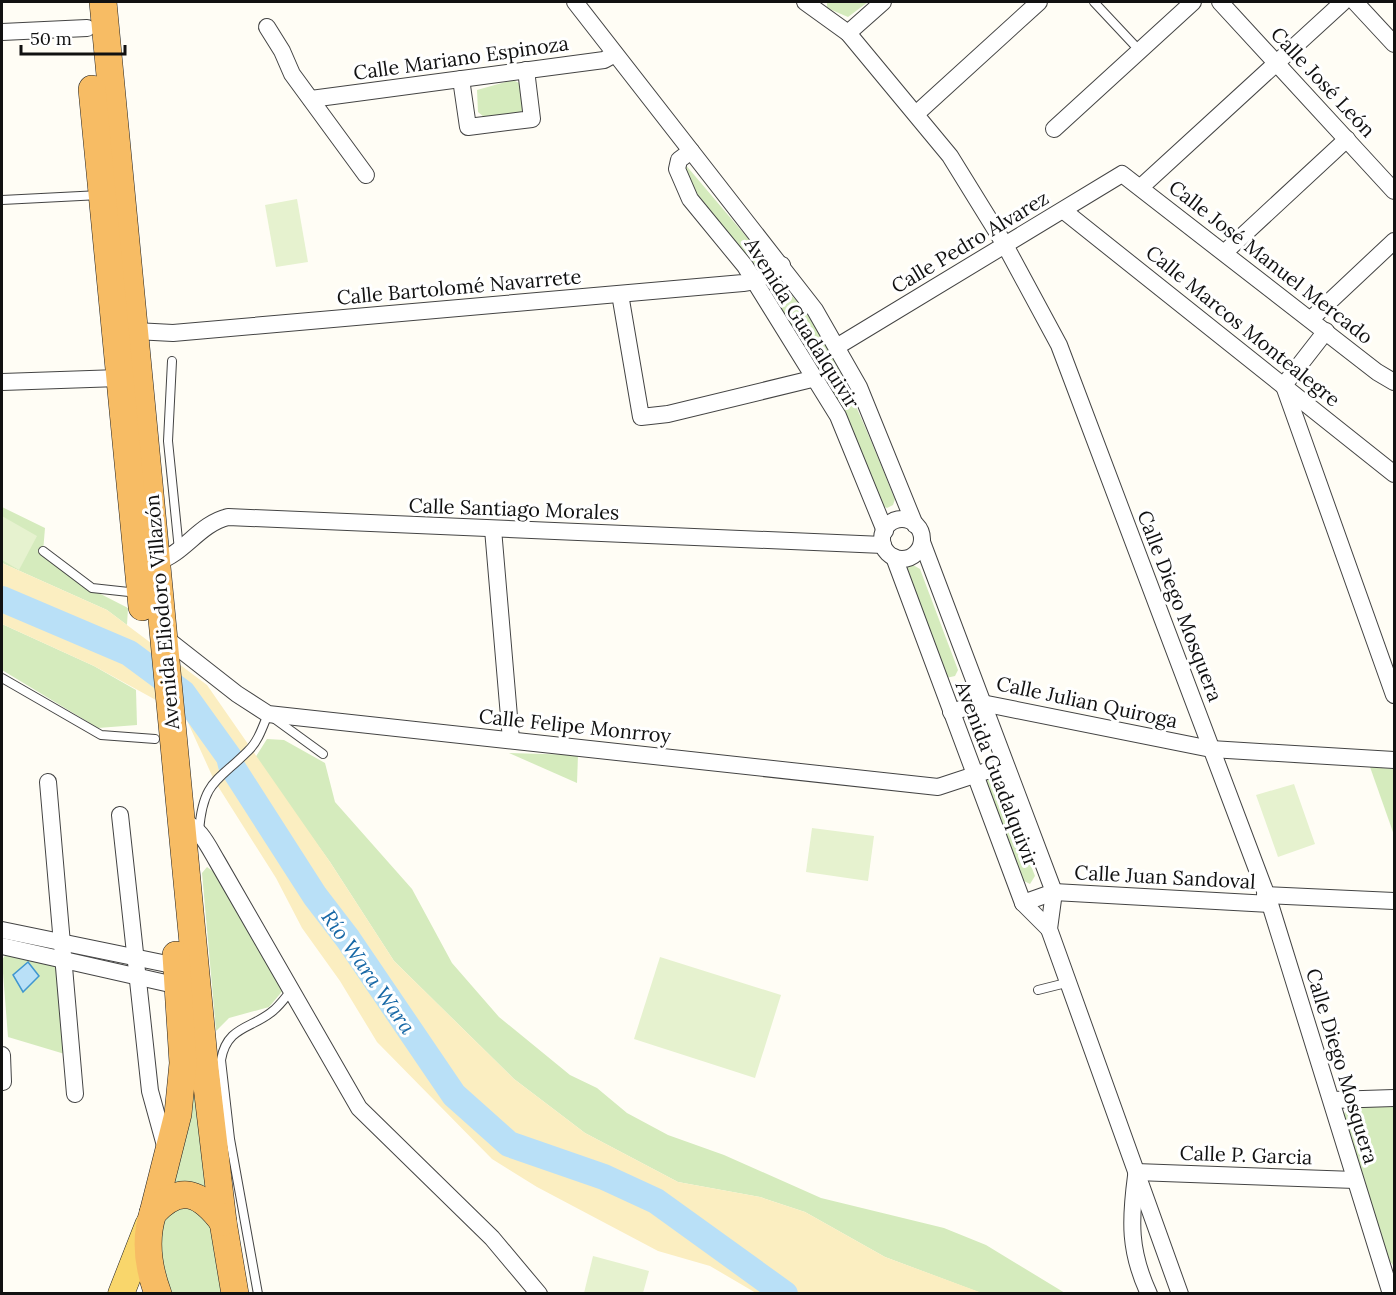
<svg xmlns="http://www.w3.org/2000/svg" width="1396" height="1295" font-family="Lora,serif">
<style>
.green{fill:#d5ebbd}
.sand{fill:#fbeec1}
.pitch{fill:#e6f2cf}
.water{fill:#b9e0f7;stroke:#3f96cf;stroke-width:1.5}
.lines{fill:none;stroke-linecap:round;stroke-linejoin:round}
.river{stroke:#b9e0f7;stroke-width:26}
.service-casing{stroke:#444;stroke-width:10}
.minor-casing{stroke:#444;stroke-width:18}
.primary-casing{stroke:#222;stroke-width:27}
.trunk-casing{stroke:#222;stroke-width:28}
.service{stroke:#fff;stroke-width:8}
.minor{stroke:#fff;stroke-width:16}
.primary{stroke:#f9d66b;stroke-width:26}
.trunk{stroke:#f7bc64;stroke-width:27}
.labels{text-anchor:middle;stroke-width:6;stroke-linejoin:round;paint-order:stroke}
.street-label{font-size:20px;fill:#111;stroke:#fff}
.water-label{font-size:21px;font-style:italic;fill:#1768a6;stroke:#fff}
</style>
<rect width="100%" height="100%" fill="#fffdf5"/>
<g class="green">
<polygon points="827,2 868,2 848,17 827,8"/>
<polygon points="513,80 521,84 525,107 519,114 484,117 478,112 477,90"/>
<polygon points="684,163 756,248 760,255 760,261 755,264 749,262 686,179"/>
<path d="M773,286C812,284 880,463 895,499L893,505L887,508L882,506L840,404L777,306L773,295Z"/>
<polygon points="2,507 45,528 43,552 87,587 128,608 127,625 107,610 2,563"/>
<polygon points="913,565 920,569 958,670 955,676 946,678 906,568"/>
<polygon points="2,624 94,666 136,690 137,725 98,728 2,670"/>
<polygon points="267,739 284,740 325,763 335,802 412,889 452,963 499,1017 570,1075 597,1088 627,1113 668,1135 724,1155 821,1198 944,1228 986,1245 1065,1293 981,1293 885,1257 805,1212 760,1197 678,1182 585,1133 514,1079 394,961 330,862 255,758"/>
<polygon points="509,753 578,755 577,783"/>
<polygon points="1370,767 1394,769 1394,835"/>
<polygon points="996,776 1035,876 1030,884 1020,879 982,777"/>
<polygon points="207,867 214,872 285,988 269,1007 229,1018 216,1031 202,873"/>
<polygon points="8,951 57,963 68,1055 8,1037 2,960"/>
<polygon points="192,1023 211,1193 172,1186"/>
<polygon points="1394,1105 1394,1266 1385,1256 1342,1116 1349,1107"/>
<polygon points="178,1203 211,1219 221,1293 171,1293 161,1264 160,1227"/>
</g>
<polygon class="sand" points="2,563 107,610 207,685 330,862 394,961 514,1079 585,1133 678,1182 760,1197 805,1212 885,1257 982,1293 756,1293 710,1266 658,1251 537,1187 492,1159 377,1042 340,981 302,928 276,878 214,780 185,716 94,666 2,624"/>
<g class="pitch">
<polygon points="297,199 308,262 276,267 265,205"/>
<polygon points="2,516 37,536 19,570 2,560"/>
<polygon points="1294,784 1315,844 1278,857 1256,795"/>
<polygon points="812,828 874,836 868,881 806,872"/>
<polygon points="660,957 781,995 755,1078 634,1039"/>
<polygon points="593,1256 649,1271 643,1293 584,1293"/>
</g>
<polygon class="water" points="28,962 39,976 23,992 13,975"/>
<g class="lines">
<polyline class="river" points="2,599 129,653 183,693 229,757 231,765 315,896 348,939 454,1095 509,1144 604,1177 656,1201 785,1294"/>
<g class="service-casing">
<g id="service">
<polyline points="1094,2 1139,50"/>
<polyline points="2,200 100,195"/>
<polyline points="172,361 168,441 179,550"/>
<polyline points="43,551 92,588 138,593"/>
<polyline points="2,678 101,735 155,739"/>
<path d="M199,831C203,781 217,782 248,751C258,742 263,726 268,714L323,754"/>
<polyline points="1038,990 1066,983"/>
<path d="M258,1294L230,1139L221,1060C227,1025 253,1029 274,1010C280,1005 285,998 290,992"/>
</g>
</g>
<g class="minor-casing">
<g id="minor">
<polyline points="575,2 815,310 859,387 915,525"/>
<polyline points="805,2 848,33 950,156 1005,245 1059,345 1270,904 1391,1294"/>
<polyline points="1220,2 1394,191"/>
<polyline points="1355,2 1394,44"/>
<polyline points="267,27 282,51 292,74 366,175"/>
<polyline points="2,32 87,28"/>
<polyline points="848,33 883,2"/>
<polyline points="461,79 468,127 532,119 526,70"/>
<polyline points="311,99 604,60 615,54"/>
<polyline points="916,114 1039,2"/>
<polyline points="1054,129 1193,2"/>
<polyline points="691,151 679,160 677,169 690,199 745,266 838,416 885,531"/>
<polyline points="1141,187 1343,2"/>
<polyline points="1064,211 1394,474"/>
<polyline points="1225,252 1347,139"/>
<polyline points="620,294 641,417 668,414 816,378"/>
<polyline points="1311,319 1394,241"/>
<polyline points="135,331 173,333 743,283 755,281 782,265"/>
<polyline points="838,346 1122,174 1377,372 1394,382"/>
<polyline points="2,382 119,378"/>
<polyline points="1284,385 1326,331"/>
<polyline points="1284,386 1394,695"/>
<circle cx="902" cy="539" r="20"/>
<polyline points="493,529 511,740"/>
<polyline points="922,542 1054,892 1049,929 1180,1294"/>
<polyline points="894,557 1023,903 1049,929"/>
<path d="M157,562C185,553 199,524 228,517L883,545"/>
<polyline points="163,636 237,694 268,714 938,787 1005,765"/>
<polyline points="951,712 982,703 1211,749 1394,760"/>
<polyline points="48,782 75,1094"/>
<polyline points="120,815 150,1091 166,1149"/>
<path d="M182,821C200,827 208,846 217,861L359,1108L492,1238L539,1294"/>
<polyline points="1265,895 1394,901"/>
<polyline points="1023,903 1054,892 1270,904"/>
<polyline points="2,930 177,966"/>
<polyline points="2,946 179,986"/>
<polyline points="2,1055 3,1082"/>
<polyline points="1332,1100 1394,1098"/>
<polyline points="1136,1172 1355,1180"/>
<path d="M1136,1176C1130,1221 1129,1251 1149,1294"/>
</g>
</g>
<g class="primary-casing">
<polyline id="primary" points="121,1294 148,1225"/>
</g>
<g class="trunk-casing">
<g id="trunk">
<polyline points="103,2 205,1069 223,1222 235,1294"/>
<polyline points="92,89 142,607"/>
<polyline points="153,1213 178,1114 183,1063 176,955"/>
<path d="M158,1294C148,1267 144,1240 153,1213C181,1183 201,1193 223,1222"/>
</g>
</g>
<use href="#service" class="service"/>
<use href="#minor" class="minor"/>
<use href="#primary" class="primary"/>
<use href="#trunk" class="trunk"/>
</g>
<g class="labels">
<g class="street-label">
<text transform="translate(461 58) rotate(-8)" y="7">Calle Mariano Espinoza</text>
<text transform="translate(1323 82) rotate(47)" y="7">Calle José León</text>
<text transform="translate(970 242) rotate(-31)" y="7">Calle Pedro Alvarez</text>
<text transform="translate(1271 262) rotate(38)" y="7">Calle José Manuel Mercado</text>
<text transform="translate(459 287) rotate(-5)" y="7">Calle Bartolomé Navarrete</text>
<text transform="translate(802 323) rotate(58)" y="7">Avenida Guadalquivir</text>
<text transform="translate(1243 326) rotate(39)" y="7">Calle Marcos Montealegre</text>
<text transform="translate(514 509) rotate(2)" y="7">Calle Santiago Morales</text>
<text transform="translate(1180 606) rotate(69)" y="7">Calle Diego Mosquera</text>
<text transform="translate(162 612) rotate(-95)" y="7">Avenida Eliodoro Villazón</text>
<text transform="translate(1087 702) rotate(12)" y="7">Calle Julian Quiroga</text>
<text transform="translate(575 726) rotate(6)" y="7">Calle Felipe Monrroy</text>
<text transform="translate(997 774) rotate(69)" y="7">Avenida Guadalquivir</text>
<text transform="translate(1165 877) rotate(3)" y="7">Calle Juan Sandoval</text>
<text transform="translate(1342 1066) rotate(73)" y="7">Calle Diego Mosquera</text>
<text transform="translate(1246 1155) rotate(2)" y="7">Calle P. Garcia</text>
</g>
<g class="water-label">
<text transform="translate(368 972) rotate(55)" y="7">Río Wara Wara</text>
</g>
</g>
<rect width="1396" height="1295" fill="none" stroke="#111111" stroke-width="6"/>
<path d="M21 45v9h104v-9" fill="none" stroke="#111111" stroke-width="3"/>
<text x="30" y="45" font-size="18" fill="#111111" stroke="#ffffff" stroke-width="4.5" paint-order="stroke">50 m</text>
</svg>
